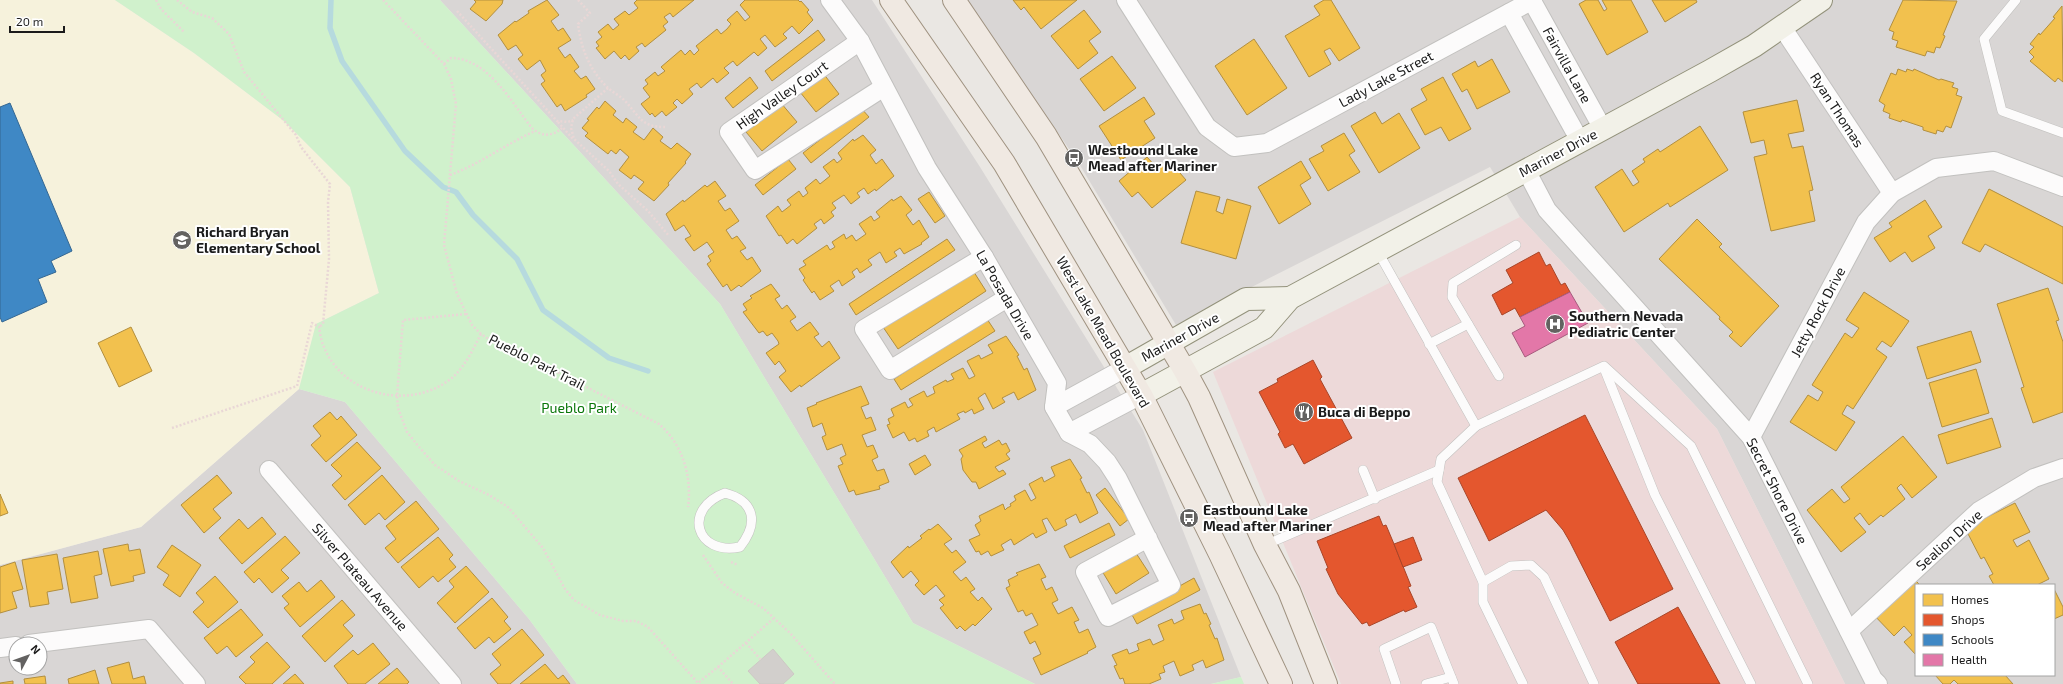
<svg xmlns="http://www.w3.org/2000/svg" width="2063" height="684" font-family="'Exo 2',sans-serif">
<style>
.residential{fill:#d9d6d5;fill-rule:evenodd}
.commercial{fill:#edd9d9}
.education{fill:#f6f2dc}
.park{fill:#d0f1cc}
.homes{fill:#f2c14e;stroke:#b28f3f}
.shops{fill:#e4572e;stroke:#a84528}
.schools{fill:#3f88c5;stroke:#346792}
.health{fill:#e377a8;stroke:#a75b7e}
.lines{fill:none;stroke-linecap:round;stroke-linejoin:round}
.stream{stroke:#b6dade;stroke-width:5.5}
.building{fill:#d2cfcc;stroke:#cdc8c4}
.lane-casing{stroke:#c2c1bf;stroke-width:10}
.street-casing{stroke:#c2c1bf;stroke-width:20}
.secondary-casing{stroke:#93927b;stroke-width:24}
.primary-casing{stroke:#9f9280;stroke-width:24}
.path{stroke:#e9d7d6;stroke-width:2.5;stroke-dasharray:2 2;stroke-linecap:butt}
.lane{stroke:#fcfbfb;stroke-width:9}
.street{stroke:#fcfbfb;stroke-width:18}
.secondary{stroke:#f2f1e8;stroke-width:22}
.primary{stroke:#f0e9e2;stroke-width:22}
.labels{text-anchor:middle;stroke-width:4;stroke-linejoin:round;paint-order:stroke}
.street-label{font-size:14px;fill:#1b1b1b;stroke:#fff}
.poi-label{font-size:14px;font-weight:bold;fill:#1b1b1b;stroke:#fff;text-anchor:start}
.park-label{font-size:14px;fill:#0b770a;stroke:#fff}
</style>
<rect width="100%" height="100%" fill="#eae7e3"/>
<g class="residential">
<polygon points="440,0 872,0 980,167 1143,430 1241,677 1211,684 1035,684 913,623 720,304"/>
<path d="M967,0H2063V684H1845L1717,429L1520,217L1490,167L1176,325L1078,162ZM1916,585H2054V675H1916Z"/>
<path d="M299,389L345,402L529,619L577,684H0V565L141,527ZM16,644H40V668H16Z"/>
</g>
<polygon class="commercial" points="1520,217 1717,429 1845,684 1341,684 1213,372"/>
<polygon class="education" points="0,0 115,0 194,53 284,121 350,187 379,293 316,324 299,389 141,527 0,565"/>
<g class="park">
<polygon points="115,0 440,0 720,304 913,623 1035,684 577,684 529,619 345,402 299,389 316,324 379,293 350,187 284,121 194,53"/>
<polygon points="1241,677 1244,684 1211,684"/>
</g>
<g class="homes">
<polygon points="474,0 503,0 502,4 486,21 470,9 476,2"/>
<polygon points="547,0 559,15 551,21 558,31 563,28 571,40 558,48 565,58 570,54 579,67 574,71 581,79 586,76 595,89 586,95 587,97 565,111 561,104 557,107 541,84 545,81 541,75 546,71 540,60 527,70 518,59 523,55 516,45 508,50 498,35 515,21 516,22 529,13 528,11"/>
<polygon points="637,0 694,0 673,17 670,13 664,17 668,22 663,26 666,30 645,47 642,43 636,47 639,51 629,60 625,55 621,59 614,51 605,59 596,48 599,46 596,42 602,37 598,32 608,24 613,30 619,25 614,19 625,11 629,15 638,8 634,3"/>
<polygon points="745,0 798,0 800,2 801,1 809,10 807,12 813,20 799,34 792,26 783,34 787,38 775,47 765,35 760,39 767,48 758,56 754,52 737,66 733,61 724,68 729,73 717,83 713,78 701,88 697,83 689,89 693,94 682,104 677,99 673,103 677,107 666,116 662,111 655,117 652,113 650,115 641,104 650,97 643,88 648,84 645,80 655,72 658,76 665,71 661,67 681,50 685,55 690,50 694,55 699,50 696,46 717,29 721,34 727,29 731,24 727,20 737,11 745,21 750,17 740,5"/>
<polygon points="1013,0 1077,0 1041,29 1024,7 1021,10"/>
<polygon points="1324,0 1331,0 1360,48 1339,61 1330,48 1324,51 1331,64 1309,77 1285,36 1320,15 1314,6"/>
<polygon points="1586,0 1598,0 1604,11 1607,9 1602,0 1631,0 1648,32 1607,55 1579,4"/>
<polygon points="1652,0 1696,0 1697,2 1665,22"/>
<polygon points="1903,0 1957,1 1943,35 1945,36 1940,48 1936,47 1934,53 1927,51 1925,56 1896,47 1898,41 1892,39 1894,32 1889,30"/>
<polygon points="2062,6 2063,82 2058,78 2055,82 2030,61 2034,57 2029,52 2034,47 2030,44 2039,33 2040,35 2055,18 2053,17"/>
<polygon points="1084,10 1101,32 1089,41 1098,53 1078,69 1051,36"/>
<polygon points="818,30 825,40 772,81 765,71"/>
<polygon points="1254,39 1287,88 1247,115 1215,66"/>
<polygon points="1112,56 1136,88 1104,111 1080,79"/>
<polygon points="1492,59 1510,92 1477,109 1467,89 1462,92 1452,74 1475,61 1478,67"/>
<polygon points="1898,69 1906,72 1907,69 1913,71 1914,69 1939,80 1941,79 1954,83 1952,87 1958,89 1956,95 1962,97 1951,128 1946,126 1943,132 1937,130 1936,134 1923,130 1923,127 1902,120 1901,122 1889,118 1890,114 1883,111 1885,105 1879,101 1891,73 1896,75"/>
<polygon points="823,73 839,94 816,112 800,92"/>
<polygon points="750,77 758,88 733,108 725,98"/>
<polygon points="1443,77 1471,129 1449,141 1441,127 1425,135 1411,109 1427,100 1421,89"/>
<polygon points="1144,97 1155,114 1144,121 1155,138 1121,160 1099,126"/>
<polygon points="1797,100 1804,131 1788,134 1792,148 1803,146 1813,190 1809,191 1815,221 1771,231 1754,157 1767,154 1764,140 1751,143 1743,112"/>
<polygon points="605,101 616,111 613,115 623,123 626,118 637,127 633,132 644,140 653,128 663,137 660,141 671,149 677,143 691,154 685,162 686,163 668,183 669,185 654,201 638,189 644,182 634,175 631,179 619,170 629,157 620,149 616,154 611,150 608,154 585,136 588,133 582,128 589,120 587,119 597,107 599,109"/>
<polygon points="781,103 797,122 762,151 746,132"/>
<polygon points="861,108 869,117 811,163 803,153"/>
<polygon points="1375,112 1382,124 1399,113 1420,148 1379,173 1351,126"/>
<polygon points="1700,126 1728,170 1670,207 1668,203 1624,232 1595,187 1622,169 1633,186 1639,182 1632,171 1645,162 1643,159 1658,149 1660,152"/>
<polygon points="1344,133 1355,151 1349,155 1360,172 1328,191 1309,159 1324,151 1321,146"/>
<polygon points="863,135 876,150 870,155 876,164 882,159 894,176 876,191 875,189 868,194 864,188 857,193 860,197 851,204 844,195 832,203 836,208 831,212 834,216 824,224 821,219 814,224 817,228 797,244 793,239 787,244 781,235 779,236 766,216 778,206 782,212 791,205 787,200 799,191 803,197 808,193 805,188 816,179 820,184 830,176 823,167 834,159 837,163 842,159 838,153 853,139 854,141"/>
<polygon points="1147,157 1157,168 1168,159 1186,180 1152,208 1138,192 1132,197 1119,181"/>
<polygon points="788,159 796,169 763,195 755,185"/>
<polygon points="1301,161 1311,178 1300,185 1311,204 1279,224 1258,187"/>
<polygon points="715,181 726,196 718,201 725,211 730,208 739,221 726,230 732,239 737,236 746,248 740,251 747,260 752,257 761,271 741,287 739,285 731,291 727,284 723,287 707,264 711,261 708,256 714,252 707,242 694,251 685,239 691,236 684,225 675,231 666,214 683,200 684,202 705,185 707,187"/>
<polygon points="1989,189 2063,227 2063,284 1985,244 1980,252 1962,243"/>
<polygon points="1196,191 1220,197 1216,211 1223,214 1227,199 1251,206 1236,259 1181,243"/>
<polygon points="929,192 945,216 935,223 918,199"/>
<polygon points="901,196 912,210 906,215 913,225 919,220 929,237 921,243 922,244 904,254 900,248 894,252 897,256 886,263 880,252 868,260 872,265 860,273 857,268 852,272 855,277 842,286 839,280 830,286 834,291 820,300 814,291 812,293 803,280 805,278 799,269 806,265 803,261 827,245 830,250 835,247 832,242 844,234 846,239 852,235 856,241 866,234 859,224 871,216 874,221 880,217 876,212 892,199 893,201"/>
<polygon points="1925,200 1942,227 1928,236 1935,248 1912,262 1905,252 1890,262 1874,238 1892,227 1889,223"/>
<polygon points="1697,219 1722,244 1719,247 1779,306 1741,347 1729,336 1733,332 1719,319 1720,317 1659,259"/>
<polygon points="947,239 955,250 856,315 849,304"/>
<polygon points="972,269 986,291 898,349 883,327"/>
<polygon points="771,284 780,296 775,299 782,309 787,305 796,317 790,321 797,331 810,322 819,334 814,337 822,347 829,341 840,358 801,387 800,385 791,392 779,377 786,371 779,361 775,365 766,353 779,344 778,341 772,333 767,336 763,331 759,333 743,312 747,310 743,304 752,298 750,296"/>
<polygon points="2048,288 2059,320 2056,321 2063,342 2063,412 2033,423 2021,388 2024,387 1997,304"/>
<polygon points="1864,292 1909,321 1891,347 1882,341 1876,349 1887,357 1853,409 1847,405 1842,414 1855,422 1836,451 1790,422 1808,395 1818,401 1823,392 1812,385 1845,333 1852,338 1859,328 1846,320"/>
<polygon points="987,319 995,331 901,390 894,379"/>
<polygon points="131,327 152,371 119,387 98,343"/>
<polygon points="1971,331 1981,362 1927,379 1917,347"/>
<polygon points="1006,336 1019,355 1017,356 1024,370 1027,368 1036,390 1018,400 1014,392 1002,398 1005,402 993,409 985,393 978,398 984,409 974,414 972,409 965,413 964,411 957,414 960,419 936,432 934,427 927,431 929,436 917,442 915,438 909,441 904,432 893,438 887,425 890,424 888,419 894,416 891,409 905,402 908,408 913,405 909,399 924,391 927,397 935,393 933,387 946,380 947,382 954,379 951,374 963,368 969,379 975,376 967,361 979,355 981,359 993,353 988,345"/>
<polygon points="1976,369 1989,413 1942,427 1929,383"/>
<polygon points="861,386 869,404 861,407 866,419 871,417 876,430 862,435 867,447 873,445 878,457 872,460 877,471 884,469 889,482 879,486 880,489 856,495 854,490 849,492 838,466 843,464 840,458 846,455 842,444 827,450 822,437 826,435 822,423 813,427 807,408 817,404 816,403"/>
<polygon points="330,412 337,420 341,416 357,435 326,462 311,445 321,436 313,426"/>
<polygon points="1992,418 2001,447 1947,464 1938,435"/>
<polygon points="985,436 987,440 982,443 985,448 999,440 1002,445 1006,443 1010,451 1006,454 1010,459 995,467 999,472 1003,470 1006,474 979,489 976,482 972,482 963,470 961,459 963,456 959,450"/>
<polygon points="1903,436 1937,477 1912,498 1901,484 1897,488 1905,499 1883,517 1881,515 1869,525 1860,513 1854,518 1866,532 1841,552 1807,510 1832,489 1844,503 1850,499 1841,487"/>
<polygon points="357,442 381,468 345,500 332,485 342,476 331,465"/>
<polygon points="925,455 931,465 915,475 909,464"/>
<polygon points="1070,459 1082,478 1080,479 1087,493 1089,492 1098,513 1080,523 1076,514 1065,520 1067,525 1055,531 1047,518 1042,520 1047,532 1036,538 1033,533 1014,545 1011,539 1001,545 1004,550 991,556 988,551 981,555 979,551 976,552 969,540 980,535 975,525 981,521 979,516 1003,504 1005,510 1007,508 1011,506 1010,504 1016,500 1014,496 1025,490 1031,501 1036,498 1029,484 1042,477 1044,482 1055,476 1051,467"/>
<polygon points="217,475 232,493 213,509 221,518 204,533 181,505"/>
<polygon points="382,475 405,502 385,520 379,513 365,525 348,505"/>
<polygon points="1105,488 1129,519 1120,526 1096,495"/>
<polygon points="0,494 8,513 0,516"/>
<polygon points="416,501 439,529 398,563 385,548 396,539 386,526"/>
<polygon points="2015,503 2030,532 2013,540 2017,547 2029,540 2049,579 2037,585 1994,585 1989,576 1993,574 1984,557 1981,559 1965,528"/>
<polygon points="262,517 276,534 242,564 219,538 239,519 248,529"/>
<polygon points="1109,523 1115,535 1070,558 1064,546"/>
<polygon points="938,524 952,539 944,544 952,553 956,550 966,562 953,572 961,581 966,577 975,589 970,592 978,601 982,597 992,609 975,626 973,624 965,631 960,626 957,629 940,608 944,605 939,600 945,596 936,585 924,595 915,585 919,581 911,571 903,578 891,562 908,546 909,548 922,538 920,536 929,529 930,530"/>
<polygon points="285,536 300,553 281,570 289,578 272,593 259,578 254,583 244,572"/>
<polygon points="438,537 453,555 449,559 456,567 438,582 433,576 419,588 401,567"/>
<polygon points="128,544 129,551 140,549 145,573 133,576 134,581 111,586 103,549"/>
<polygon points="172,545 201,565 180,597 163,585 169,575 157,567"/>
<polygon points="1134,550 1149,573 1116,594 1102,571"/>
<polygon points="98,551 102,574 94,576 98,598 71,603 63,558"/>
<polygon points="57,554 63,589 47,592 49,604 30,607 22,560"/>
<polygon points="15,562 23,589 12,592 17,608 0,613 0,567"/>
<polygon points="1039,564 1046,577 1041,579 1046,590 1052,587 1058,600 1052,603 1058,614 1072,607 1079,620 1074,622 1079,633 1088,629 1096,647 1087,652 1088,653 1041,675 1033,658 1041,654 1035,641 1030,644 1024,632 1038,625 1032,613 1026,616 1023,610 1018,612 1006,588 1010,586 1008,580 1018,575 1016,573"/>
<polygon points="466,566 489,592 455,623 437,603 454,587 449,581"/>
<polygon points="215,576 238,602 208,628 193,612 204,602 196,593"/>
<polygon points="1911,576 1920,585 1916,585 1916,655 1904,642 1912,635 1904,626 1894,636 1871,612"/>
<polygon points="1194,578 1200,590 1137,624 1131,613"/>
<polygon points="321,580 335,597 300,627 284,608 289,604 282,596 299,582 307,592"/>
<polygon points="2054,589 2063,607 2063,615 2054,619"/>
<polygon points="492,598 508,617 504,621 511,629 494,643 489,637 475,649 457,628"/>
<polygon points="342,600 355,615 343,625 353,636 325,662 302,636"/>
<polygon points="1200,604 1204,614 1206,613 1211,624 1209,625 1215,639 1217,638 1224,660 1206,668 1203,660 1192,665 1194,670 1180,676 1174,661 1163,666 1165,672 1159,674 1161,679 1149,684 1125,684 1123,678 1120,679 1114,666 1117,665 1112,655 1127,649 1129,654 1139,650 1137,644 1150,639 1153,645 1164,640 1158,625 1172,619 1174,624 1184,619 1181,611"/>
<polygon points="241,609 263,635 236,657 227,646 217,654 204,638"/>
<polygon points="522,629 544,655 510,684 498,684 490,674 501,665 492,654"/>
<polygon points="267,642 290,667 272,684 246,684 239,677 255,662 250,657"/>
<polygon points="373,643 390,664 365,684 348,684 334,666 353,650 358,655"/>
<polygon points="129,662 133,679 144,676 146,684 112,684 107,668"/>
<polygon points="545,664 558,679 563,675 570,684 520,684"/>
<polygon points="397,668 409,682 407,684 378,684"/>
<polygon points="95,670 99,684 69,684 68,679"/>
<polygon points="295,674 304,684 283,684"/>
<polygon points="1935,675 2005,675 2013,684 1958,684 1954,680 1950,684 1943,684"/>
<polygon points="45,676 46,684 25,684 24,679"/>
<polygon points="13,681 13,684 0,684 0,683"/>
</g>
<g class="shops">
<polygon points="1539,252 1546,266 1550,264 1561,285 1565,283 1570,292 1520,317 1515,308 1502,315 1492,295 1513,283 1506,270"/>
<polygon points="1313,360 1322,377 1320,379 1352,438 1304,464 1293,444 1285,448 1278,434 1280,432 1259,392 1278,382 1277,379"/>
<polygon points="1585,415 1673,589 1610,621 1570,542 1563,530 1546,510 1489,541 1458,478"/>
<polygon points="1379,516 1383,526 1386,525 1394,544 1411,586 1408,587 1417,607 1405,612 1404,610 1369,626 1367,622 1362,624 1338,594 1326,569 1328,568 1317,541"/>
<polygon points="1413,537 1422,560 1403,567 1394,544"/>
<polygon points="1678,607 1720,684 1638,684 1615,642"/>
</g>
<polygon class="schools" points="10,103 72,251 51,261 56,272 38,279 47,302 2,322 0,317 0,107"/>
<polygon class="health" points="1570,292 1588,323 1525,357 1512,333 1525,326 1520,317"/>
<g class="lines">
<polyline class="stream" points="331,0 330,28 342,61 405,151 443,187 456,192 473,215 517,259 543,310 609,358 648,371"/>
</g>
<polygon class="building" points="773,649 794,674 783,684 760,684 748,671"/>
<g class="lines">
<g class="lane-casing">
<g id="lane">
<polyline points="2016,0 1984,39 2002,111 2063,133"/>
<polyline points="1377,250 1476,426"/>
<polyline points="1429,344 1468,324"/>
<polyline points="1604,368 1655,495 1751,684"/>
<polyline points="1499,376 1452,297 1453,283 1516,245"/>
<polyline points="1363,470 1375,499"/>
<path d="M725,493C755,501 759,523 740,547C696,556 682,509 725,493Z"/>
<polyline points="1265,545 1439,470"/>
<polyline points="1483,582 1511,566 1531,565 1544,577 1594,684"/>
<polyline points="1396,684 1384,649 1431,627 1454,684"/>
<polyline points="1426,684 1451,677"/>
<polyline points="1523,684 1483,602 1483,582 1437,482 1441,459 1476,426 1604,366 1691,446 1808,684"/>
</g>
</g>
<g class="street-casing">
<g id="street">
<polyline points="830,0 860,41 927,168 984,257 1057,383 1054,407 1069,433 1090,444 1107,462 1118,479 1171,585 1108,617 1085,572 1148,538"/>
<polyline points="1126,0 1207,127 1234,147 1267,143 1533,0"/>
<polyline points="1532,1 1603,129"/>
<polyline points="1509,13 1580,141"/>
<polyline points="1782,27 1892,193"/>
<polyline points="860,41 729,132 755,170 884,87"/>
<polyline points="1526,170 1547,210 1751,437 1873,679 1878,684"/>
<polyline points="984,257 864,329 890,370 1007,298"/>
<polyline points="1054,407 1125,368"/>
<polyline points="1069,433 1141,395"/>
<polyline points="1751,437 1866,222 1892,193 1936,168 1994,161 2063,187"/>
<polyline points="269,470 452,684"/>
<polyline points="1849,631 1979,511 2034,478 2063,468"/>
<polyline points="29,644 149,629 196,684"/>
<polyline points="0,648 16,646"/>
</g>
</g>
<g class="secondary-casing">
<g id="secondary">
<polyline points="1125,368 1246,299 1290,298"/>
<polyline points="1141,395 1264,328 1290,298 1710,71 1754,46 1821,0"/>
</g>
</g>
<g class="primary-casing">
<g id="primary">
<polyline points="891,0 1004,163 1141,395 1220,554 1281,684"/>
<polyline points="954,0 1046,136 1185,371 1199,397 1265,545 1289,591 1326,684"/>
</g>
</g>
<g class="path">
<polyline points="156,0 161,9 184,32"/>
<polyline points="177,0 192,12 212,18 229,34 244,72 296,135 301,147 330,184 328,202 329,259 323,324 319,327"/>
<path d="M383,0L444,64L451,79L456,104L444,245L457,294L472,325L481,334L502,348L547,367L659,424C683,445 692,476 688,507"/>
<path d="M578,0L590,13L578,24C581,48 589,69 607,87C612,92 619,95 624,100C640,116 640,127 665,127"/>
<polyline points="457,11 557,121 568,122 573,120"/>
<path d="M444,64L451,58C487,58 511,101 531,127C541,137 552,137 562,128"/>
<polyline points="608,88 573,119 571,128 574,139 609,171 618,184 648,211 669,236"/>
<polyline points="558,122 573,139"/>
<path d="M450,175C480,164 506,144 535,131"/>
<polyline points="466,314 403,320 397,396 398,408 407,432 419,447 435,465 459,481 489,495 508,507 543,548 565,589 574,600 600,615 623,621 636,621 648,627 698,683 718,667 733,684"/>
<path d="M172,428L297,386L312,323L319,327C320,333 321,341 324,347C344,397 413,411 453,377C466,365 473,349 481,334"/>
<polyline points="703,555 722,583 735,593 763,608 790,633 835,684"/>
<polyline points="731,562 738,565"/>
<polyline points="746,643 761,660"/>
<polyline points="718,667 773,619"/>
</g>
<use href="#lane" class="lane"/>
<use href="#street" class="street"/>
<use href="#secondary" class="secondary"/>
<use href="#primary" class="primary"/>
</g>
<defs>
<g id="bus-disc" transform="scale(1)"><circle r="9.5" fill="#636261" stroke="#fff"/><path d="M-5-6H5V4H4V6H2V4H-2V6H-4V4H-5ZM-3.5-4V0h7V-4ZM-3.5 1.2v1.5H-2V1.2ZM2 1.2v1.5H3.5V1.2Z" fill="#fff"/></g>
<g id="school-disc" transform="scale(1)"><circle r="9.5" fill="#636261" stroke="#fff"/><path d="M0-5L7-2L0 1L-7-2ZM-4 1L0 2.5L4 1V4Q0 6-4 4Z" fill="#fff"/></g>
<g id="hospital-disc" transform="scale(1)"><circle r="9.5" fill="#636261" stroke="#fff"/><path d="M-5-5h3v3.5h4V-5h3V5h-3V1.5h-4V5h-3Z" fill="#fff"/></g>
<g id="restaurant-disc" transform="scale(1)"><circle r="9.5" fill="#636261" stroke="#fff"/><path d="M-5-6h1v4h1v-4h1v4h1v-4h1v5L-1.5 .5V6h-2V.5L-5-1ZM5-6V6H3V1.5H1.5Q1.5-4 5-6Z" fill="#fff"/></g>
</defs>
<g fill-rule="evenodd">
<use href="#bus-disc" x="1074" y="158"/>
<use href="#school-disc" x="182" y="240"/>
<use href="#hospital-disc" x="1555" y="324"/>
<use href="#restaurant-disc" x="1304" y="412"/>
<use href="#bus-disc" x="1189" y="518"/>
</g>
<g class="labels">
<g class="street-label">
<text transform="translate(1567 65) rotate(61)" y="5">Fairvilla Lane</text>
<text transform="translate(1386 79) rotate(-28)" y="5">Lady Lake Street</text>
<text transform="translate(782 95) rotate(-35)" y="5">High Valley Court</text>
<text transform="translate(1837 110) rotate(57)" y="5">Ryan Thomas</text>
<text transform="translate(1558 153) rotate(-28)" y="5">Mariner Drive</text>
<text transform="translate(1005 295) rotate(60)" y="5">La Posada Drive</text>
<text transform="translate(1818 312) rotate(-62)" y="5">Jetty Rock Drive</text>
<text transform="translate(1103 332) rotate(60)" y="5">West Lake Mead Boulevard</text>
<text transform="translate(1180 337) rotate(-29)" y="5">Mariner Drive</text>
<text transform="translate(537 362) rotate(27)" y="5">Pueblo Park Trail</text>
<text transform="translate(1777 491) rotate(63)" y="5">Secret Shore Drive</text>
<text transform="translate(1949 540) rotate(-42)" y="5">Sealion Drive</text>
<text transform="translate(360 577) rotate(49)" y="5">Silver Plateau Avenue</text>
</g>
<g class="poi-label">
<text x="1088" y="155">Westbound Lake<tspan x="1088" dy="16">Mead after Mariner</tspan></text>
<text x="196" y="237">Richard Bryan<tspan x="196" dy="16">Elementary School</tspan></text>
<text x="1569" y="321">Southern Nevada<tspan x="1569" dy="16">Pediatric Center</tspan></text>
<text x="1318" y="417">Buca di Beppo</text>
<text x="1203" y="515">Eastbound Lake<tspan x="1203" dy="16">Mead after Mariner</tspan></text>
</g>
<g class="park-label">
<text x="579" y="413">Pueblo Park</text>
</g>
</g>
<rect x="1915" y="584" width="140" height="92" fill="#ffffff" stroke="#a4a4a4"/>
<rect x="1923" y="594" width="20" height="12" fill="#f2c14e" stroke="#a4a4a4"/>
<text x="1951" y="604" font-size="12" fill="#1b1b1b">Homes</text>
<rect x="1923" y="614" width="20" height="12" fill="#e4572e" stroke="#a4a4a4"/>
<text x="1951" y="624" font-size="12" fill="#1b1b1b">Shops</text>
<rect x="1923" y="634" width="20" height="12" fill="#3f88c5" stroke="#a4a4a4"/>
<text x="1951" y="644" font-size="12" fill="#1b1b1b">Schools</text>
<rect x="1923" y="654" width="20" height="12" fill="#e377a8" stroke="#a4a4a4"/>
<text x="1951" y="664" font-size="12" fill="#1b1b1b">Health</text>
<g transform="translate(28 656) rotate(49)"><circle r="19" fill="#ffffff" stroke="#a4a4a4"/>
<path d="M0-3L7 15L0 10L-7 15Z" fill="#636261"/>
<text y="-6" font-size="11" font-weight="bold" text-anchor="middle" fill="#1b1b1b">N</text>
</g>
<path d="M10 26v6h54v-6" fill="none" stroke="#1b1b1b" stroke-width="2"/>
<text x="16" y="26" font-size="12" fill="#1b1b1b" stroke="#ffffff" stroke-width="3" paint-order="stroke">20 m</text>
</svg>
